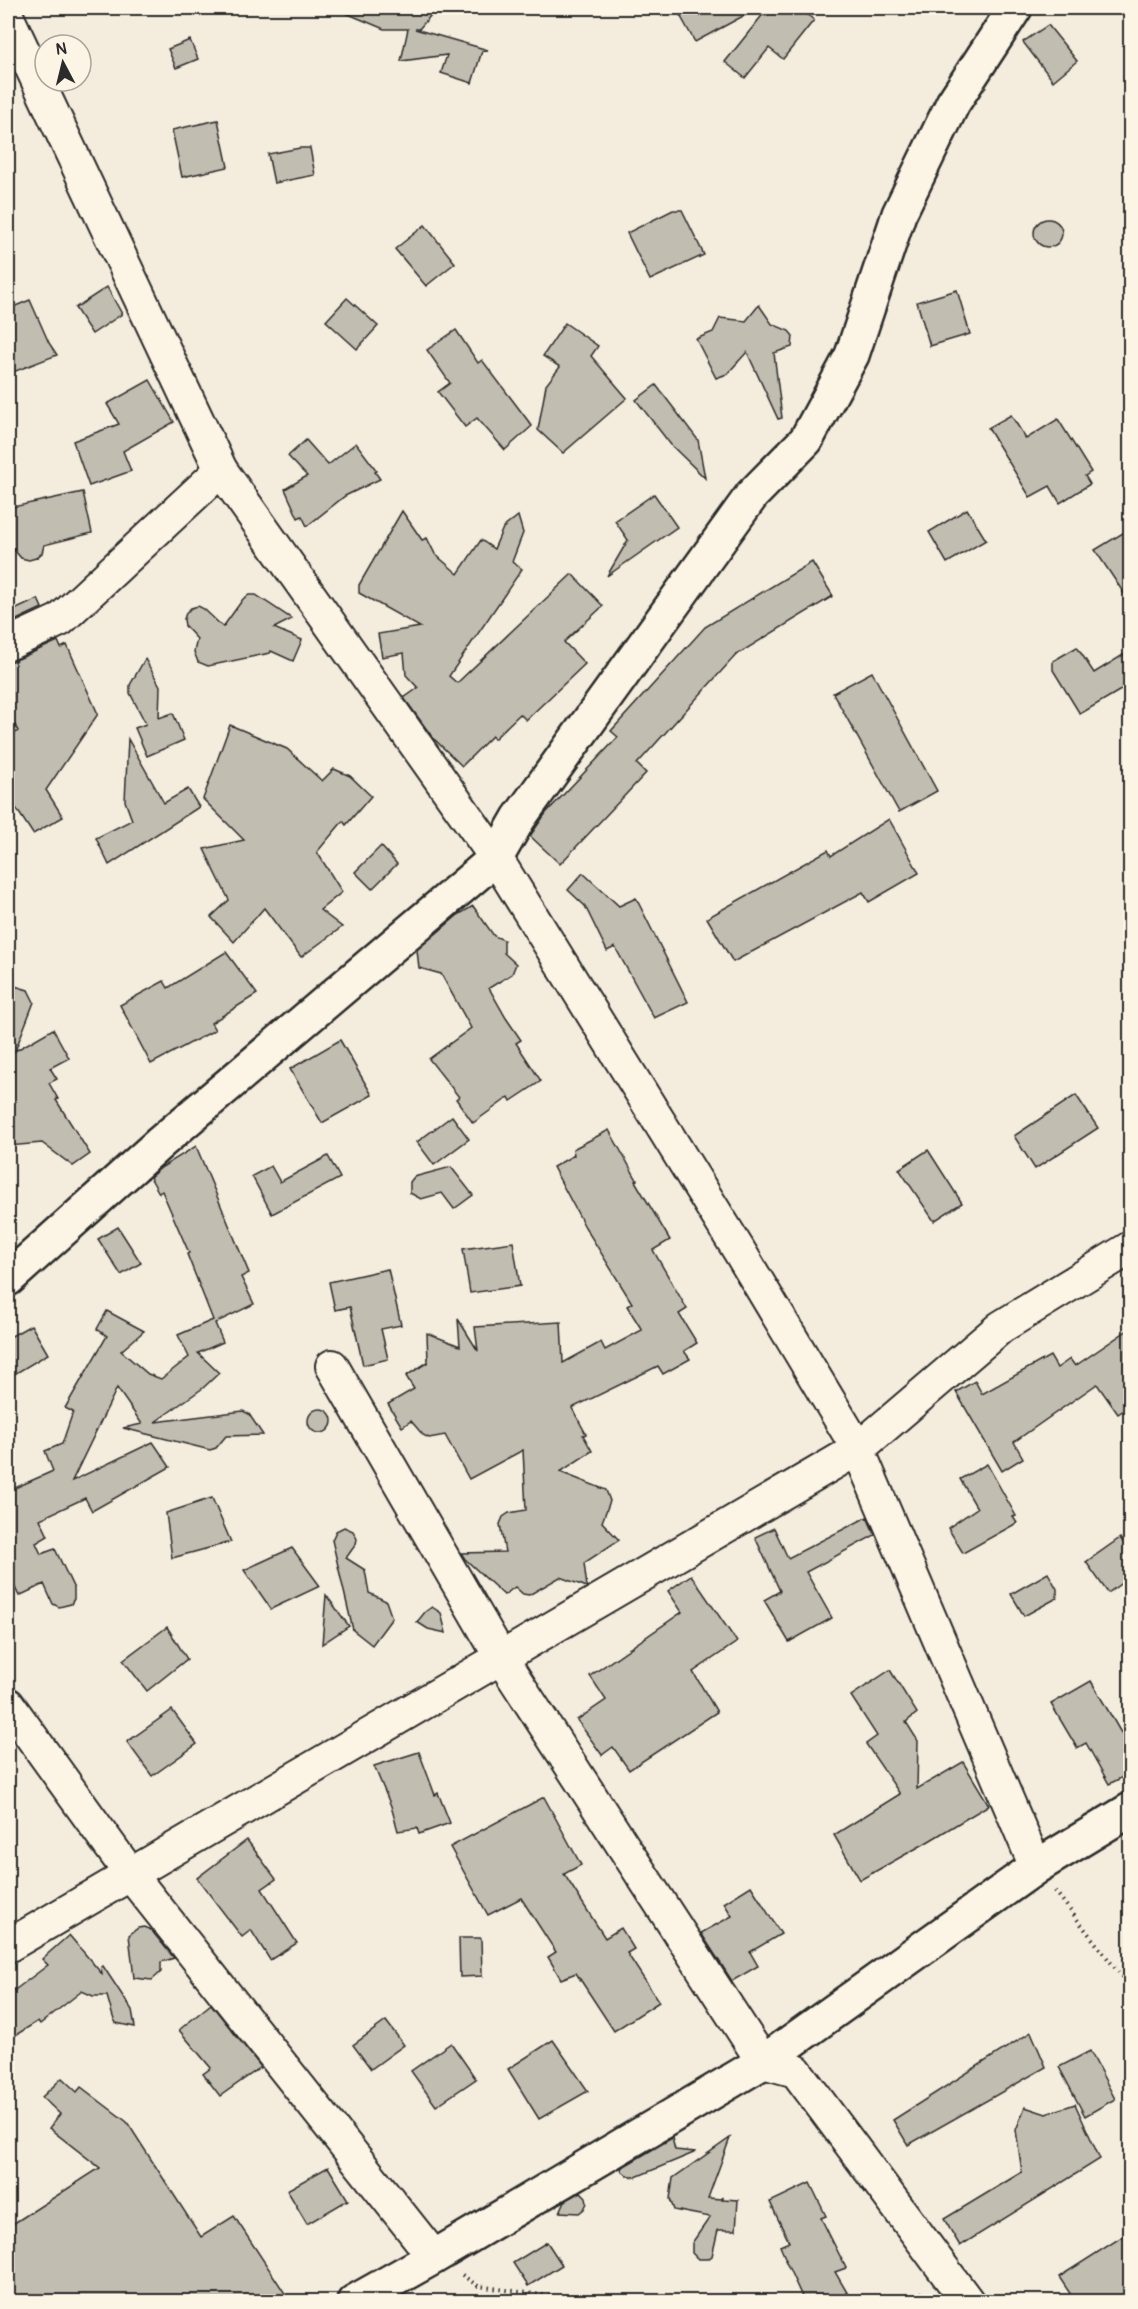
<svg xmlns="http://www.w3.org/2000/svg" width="1138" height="2309" font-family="Pangolin,sans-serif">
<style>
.building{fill:#c2bdb1;stroke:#2b2b2b;stroke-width:1.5}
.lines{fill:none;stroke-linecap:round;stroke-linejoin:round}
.minor-casing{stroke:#2b2b2b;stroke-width:36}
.secondary-casing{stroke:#2b2b2b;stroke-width:38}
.path{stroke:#2b2b2b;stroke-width:4;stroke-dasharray:1.5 4.5;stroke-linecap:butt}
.minor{stroke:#fcf5e5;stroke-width:32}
.secondary{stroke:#fcf5e5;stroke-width:33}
</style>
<rect width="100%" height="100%" fill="#f4edde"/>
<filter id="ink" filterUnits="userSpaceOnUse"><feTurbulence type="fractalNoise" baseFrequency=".0167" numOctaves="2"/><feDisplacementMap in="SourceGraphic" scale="12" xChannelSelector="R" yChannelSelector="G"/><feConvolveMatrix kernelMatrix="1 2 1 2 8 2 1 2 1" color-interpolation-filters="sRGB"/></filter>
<g filter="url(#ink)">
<g class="building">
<polygon points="334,8 437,8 419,29 415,29 488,50 482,51 472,83 441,73 447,55 401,61 408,29 384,29"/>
<polygon points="676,8 758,8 695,42"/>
<polygon points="768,8 799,8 814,20 783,59 769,48 745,78 725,62"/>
<polygon points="1048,25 1077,61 1053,81 1023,42"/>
<polygon points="190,40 198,59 176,68 168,49"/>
<polygon points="218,120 228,167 182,177 172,130"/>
<polygon points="300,148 310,148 315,175 274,183 268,154"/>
<polygon points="673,210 682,210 704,255 650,280 627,233"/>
<circle cx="1048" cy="233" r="14"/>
<polygon points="425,225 455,263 426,286 395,249"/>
<polygon points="107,287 122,314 92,334 75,308"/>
<polygon points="957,290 970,334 930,346 917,302"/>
<polygon points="347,298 378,326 357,349 326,321"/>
<polygon points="30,300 49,343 57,355 8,374 8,309"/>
<polygon points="759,305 772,324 789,331 793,336 792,347 774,353 782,418 778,419 747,352 727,374 716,378 696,339 713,332 720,318 746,321"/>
<polygon points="565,323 598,346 591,356 627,398 563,453 538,430 546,385 560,367 543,356"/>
<polygon points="456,330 478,363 482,360 532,426 505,450 477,418 465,427 438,392 450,383 427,350"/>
<polygon points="150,380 174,422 123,451 131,471 89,486 73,441 119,424 107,404"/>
<polygon points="656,385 698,440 705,478 671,445 636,400"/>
<polygon points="1011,415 1026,439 1058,419 1091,472 1085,476 1090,484 1060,503 1050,486 1030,497 988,428"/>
<polygon points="306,440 328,465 356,443 377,471 375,472 380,479 345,496 307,526 302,516 298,518 285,489 307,476 288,456"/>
<polygon points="83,492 92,533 44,545 42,553 36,558 29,560 21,558 8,543 8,508"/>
<polygon points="654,494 677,527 607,576 628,540 615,521"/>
<polygon points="967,509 986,540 947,563 929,532"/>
<polygon points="402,511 422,540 427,538 435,554 458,574 481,540 494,549 503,528 518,516 523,533 512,562 522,569 449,676 457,683 572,574 603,606 564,642 585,664 526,720 520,714 494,739 492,736 462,766 433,738 404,698 418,688 406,675 404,653 382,657 378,634 420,627 359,593 359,585"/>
<polygon points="1131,528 1131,604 1095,550"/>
<polygon points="812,562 833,596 736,655 637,764 646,773 560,864 530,836 546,813 618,737 611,731 705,627"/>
<polygon points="249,595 256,595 292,619 274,628 302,640 293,661 271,651 270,653 208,666 198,662 194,652 197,639 185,626 184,619 186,613 191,608 198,606 204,609 223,627 243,599"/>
<polygon points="38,599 42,608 8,624 8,613"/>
<polygon points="58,641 61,648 67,645 98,714 46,790 63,817 33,834 8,796 8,738 18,731 8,711 8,662 16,660"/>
<polygon points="1077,647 1094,673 1131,650 1131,684 1080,714 1053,670 1053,661"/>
<polygon points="145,659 160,686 159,718 173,713 184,740 147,756 135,728 146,724 130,693 130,685"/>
<polygon points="872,672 937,791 899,812 833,693"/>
<polygon points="230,725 287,749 322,781 334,769 350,776 371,796 346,825 343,821 317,852 342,892 320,910 342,927 301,957 264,908 234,942 211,917 229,900 204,849 244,840 203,799"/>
<polygon points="128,739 164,803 188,789 199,807 109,865 96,838 132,820 125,801"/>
<polygon points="889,819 919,873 869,902 863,892 733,962 707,918 828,850 831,856"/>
<polygon points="381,846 397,864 372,889 355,872"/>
<polygon points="583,873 619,906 636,898 688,1002 654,1018 615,947 607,951 585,906 568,890"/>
<polygon points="473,906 494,936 504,940 504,953 516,964 512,974 489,988 506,1018 521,1040 516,1043 541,1081 511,1101 509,1097 473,1123 456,1099 459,1097 429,1059 471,1028 441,974 419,968 417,950 458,915"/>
<polygon points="226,952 257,994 211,1023 215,1030 151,1064 120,1005 164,981 168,988"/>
<polygon points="8,984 28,990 34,1002 15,1051 53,1029 69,1058 50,1068 57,1079 49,1083 58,1099 56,1100 90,1154 73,1166 42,1143 8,1146"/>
<polygon points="340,1040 372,1095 322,1123 290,1069"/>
<polygon points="1076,1095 1098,1128 1035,1169 1014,1136"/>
<polygon points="452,1116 469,1139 434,1165 417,1142"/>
<polygon points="609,1130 637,1180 635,1181 670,1240 653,1250 687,1309 679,1314 697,1343 684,1351 690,1359 663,1374 658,1366 572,1408 586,1434 583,1435 592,1451 560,1472 606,1490 610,1501 602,1522 619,1540 584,1563 587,1587 560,1577 529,1595 523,1594 515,1587 504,1595 465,1559 461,1553 505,1552 500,1524 503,1517 509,1513 526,1510 523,1450 469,1479 445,1435 429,1438 423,1435 411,1421 402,1427 388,1404 414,1389 406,1376 428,1362 427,1333 460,1346 458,1319 478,1351 475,1327 561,1322 563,1363 601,1342 605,1350 642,1330 627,1306 632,1303 585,1227 553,1167 574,1155 573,1149"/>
<polygon points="196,1146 249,1273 241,1277 254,1304 215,1323 223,1342 198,1353 219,1373 203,1388 155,1422 243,1411 249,1414 263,1435 226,1436 216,1448 210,1450 123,1428 142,1424 117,1388 72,1481 153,1442 170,1467 92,1511 85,1498 40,1519 48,1536 36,1543 41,1554 55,1549 74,1589 74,1599 71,1604 59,1607 53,1604 44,1584 19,1596 8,1573 8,1491 53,1471 45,1451 62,1444 73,1412 65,1408 107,1336 97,1329 107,1311 144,1331 121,1351 148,1374 161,1379 189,1357 178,1335 213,1320 187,1254 189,1253 162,1191 159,1193 150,1177 162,1167"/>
<polygon points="928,1150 962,1203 934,1221 899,1169"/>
<polygon points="328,1156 340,1178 272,1214 252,1176 271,1166 280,1182"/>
<polygon points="451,1167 473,1195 454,1209 442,1193 421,1199 410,1193 410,1182 414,1177"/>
<polygon points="118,1227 141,1263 121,1275 98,1239"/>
<polygon points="513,1242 520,1286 470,1293 463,1249"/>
<polygon points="388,1269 401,1325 381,1329 388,1359 363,1365 350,1307 335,1310 329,1282"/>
<polygon points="31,1325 48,1354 8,1378 8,1338"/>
<polygon points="1131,1328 1131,1405 1118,1414 1097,1384 1014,1442 1023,1458 1002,1471 956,1392 975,1381 982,1394 1050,1356 1057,1368 1070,1359 1075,1366"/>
<circle cx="320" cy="1421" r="12"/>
<polygon points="987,1464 1016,1516 1013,1517 1017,1523 963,1553 948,1528 977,1508 960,1479"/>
<polygon points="212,1498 231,1542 172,1558 166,1513"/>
<polygon points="867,1517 875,1535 806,1572 832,1618 789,1642 764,1600 780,1591 755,1537 774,1528 788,1558"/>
<polygon points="344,1527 353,1531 357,1539 356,1544 346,1558 365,1570 369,1593 386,1601 392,1618 372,1645 353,1630 332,1540 336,1531"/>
<polygon points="1120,1538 1131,1553 1131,1576 1108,1593 1086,1562"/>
<polygon points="292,1548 320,1586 271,1609 244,1570"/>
<polygon points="1048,1573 1057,1589 1057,1598 1024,1616 1011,1594"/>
<polygon points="691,1575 737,1642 693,1672 717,1712 629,1770 613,1747 602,1755 577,1720 606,1700 590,1676 682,1612 668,1591"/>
<polygon points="326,1595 349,1626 322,1644"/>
<polygon points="432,1607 441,1613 446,1633 428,1629 417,1622 425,1612"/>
<polygon points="167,1627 187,1659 147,1691 123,1660"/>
<polygon points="890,1670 917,1713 906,1722 918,1741 917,1789 963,1762 989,1805 924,1844 860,1880 834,1835 900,1794 866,1744 877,1736 851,1696"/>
<polygon points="1091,1681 1131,1750 1131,1773 1109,1784 1086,1743 1077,1748 1051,1704"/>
<polygon points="172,1710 197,1744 152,1776 127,1742"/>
<polygon points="419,1752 435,1795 438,1793 450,1823 419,1834 417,1828 398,1831 391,1806 374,1766"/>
<polygon points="544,1797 581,1865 564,1874 605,1938 621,1928 634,1949 627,1953 659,2002 614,2031 576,1973 561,1979 548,1957 556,1952 521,1898 488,1915 450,1847"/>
<polygon points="247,1840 276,1879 262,1889 297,1943 270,1960 251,1930 242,1937 197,1878"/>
<polygon points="751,1886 781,1934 750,1952 758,1966 732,1981 701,1933 732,1916 724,1903"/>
<polygon points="145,1927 151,1930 174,1958 161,1962 161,1972 152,1980 134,1978 129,1935 138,1928"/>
<polygon points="69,1935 102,1974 101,1967 103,1966 132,2010 135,2027 116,2023 113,2017 107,1996 93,1996 82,1991 40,2024 38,2021 8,2040 8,1995 48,1965 42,1959"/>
<polygon points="459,1938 481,1938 482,1976 460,1977"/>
<polygon points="211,2004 261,2067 220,2096 203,2074 211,2068 179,2030"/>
<polygon points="386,2021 404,2045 371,2069 353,2045"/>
<polygon points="1031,2032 1046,2067 908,2145 893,2120"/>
<polygon points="553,2040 588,2091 539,2119 508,2069"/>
<polygon points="451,2043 476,2079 436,2106 411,2071"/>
<polygon points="1090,2051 1115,2099 1085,2116 1059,2067"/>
<polygon points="62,2078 77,2092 81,2087 127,2122 201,2237 234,2216 290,2301 8,2301 8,2227 100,2168 49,2128 60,2114 42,2097"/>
<polygon points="1075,2104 1100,2159 960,2246 944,2219 1022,2172 1016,2130 1025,2107 1046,2114"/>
<polygon points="672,2138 675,2150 696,2152 636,2177 628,2176 622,2171 621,2168"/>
<polygon points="730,2138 708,2198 722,2199 723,2196 723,2199 738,2200 736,2230 718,2230 712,2256 708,2259 698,2259 692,2253 692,2243 710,2217 674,2210 670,2199 673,2178"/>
<polygon points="328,2167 348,2200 307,2224 287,2190"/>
<polygon points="810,2183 826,2216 821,2218 846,2268 835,2272 852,2301 804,2301 785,2260 786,2260 780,2246 789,2242 770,2202"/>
<polygon points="581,2192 586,2197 587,2203 584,2209 579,2213 560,2212 565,2201"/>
<polygon points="1131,2231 1131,2301 1075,2301 1059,2277"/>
<polygon points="547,2242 562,2265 528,2286 513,2263"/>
</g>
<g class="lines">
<g class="minor-casing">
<g id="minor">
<polyline points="8,18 221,470 496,858 738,1249 858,1449 1036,1867"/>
<polyline points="8,644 60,620 221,470"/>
<polyline points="332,1366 500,1656 763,2062 796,2071 968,2302"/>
<polyline points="8,1704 131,1875 434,2257"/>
<polyline points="8,1946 858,1449 1001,1327 1130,1248"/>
</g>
</g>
<g class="secondary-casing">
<g id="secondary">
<polyline points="8,1279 161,1142 496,858 519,818 752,495 806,440 852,355 899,214 953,103 1015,8"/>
<polyline points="354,2302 434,2257 763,2062 1036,1867 1130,1810"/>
</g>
</g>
<g class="path">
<polyline points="1055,1891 1130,1987"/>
<polyline points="462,2275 478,2286 591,2302"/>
<polyline points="899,2302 924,2292"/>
</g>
<use href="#minor" class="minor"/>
<use href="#secondary" class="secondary"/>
</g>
</g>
<rect width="1138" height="2309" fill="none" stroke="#fcf5e5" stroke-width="30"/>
<rect x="15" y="15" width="1108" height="2279" fill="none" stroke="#2b2b2b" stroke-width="2" filter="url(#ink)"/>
<g transform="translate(63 63) rotate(353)"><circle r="28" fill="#fcf5e5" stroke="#a8a49b" stroke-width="1.5"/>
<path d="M0-4.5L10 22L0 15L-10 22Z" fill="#2b2b2b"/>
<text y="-9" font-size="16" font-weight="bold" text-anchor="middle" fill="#2b2b2b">N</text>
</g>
</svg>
